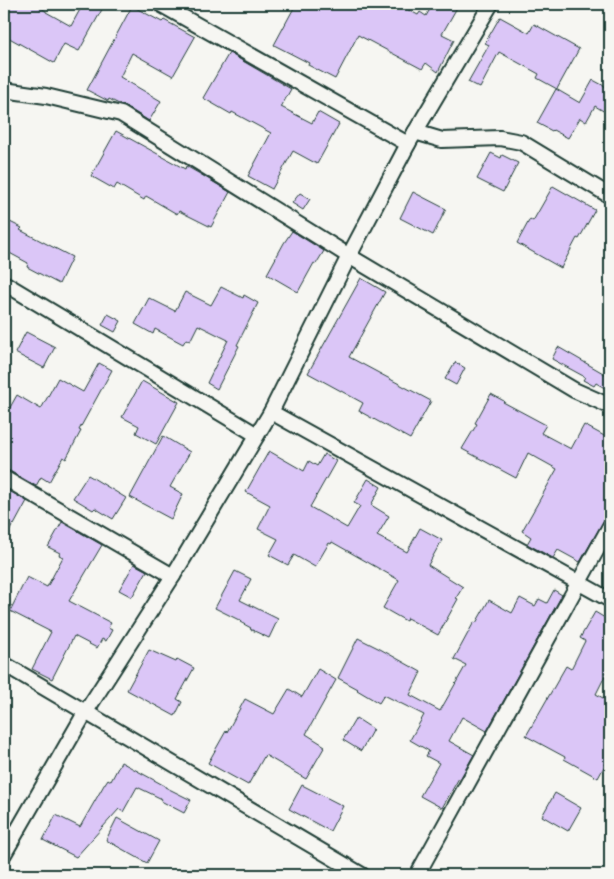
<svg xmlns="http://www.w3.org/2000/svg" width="614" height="879" font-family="'Playpen Sans',sans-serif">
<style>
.building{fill:#dbc6f7;stroke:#1f3d34}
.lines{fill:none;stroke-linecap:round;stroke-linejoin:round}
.minor-casing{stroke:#1f3d34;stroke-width:18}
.minor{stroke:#f6f6f2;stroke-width:14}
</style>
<rect width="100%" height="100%" fill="#f6f6f2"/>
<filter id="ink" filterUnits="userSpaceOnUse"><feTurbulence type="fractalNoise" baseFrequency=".02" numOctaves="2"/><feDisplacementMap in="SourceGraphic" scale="10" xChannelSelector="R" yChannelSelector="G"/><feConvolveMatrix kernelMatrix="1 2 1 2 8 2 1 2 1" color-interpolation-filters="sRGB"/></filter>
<g filter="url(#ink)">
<g class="building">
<polygon points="4,4 34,4 46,11 46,12 71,26 83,4 105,4 79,51 64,44 54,63 4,35"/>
<polygon points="296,4 397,4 418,15 420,12 426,16 433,4 459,4 442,34 454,40 438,72 426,63 422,69 358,35 335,79 308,65 309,63 274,45"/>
<polygon points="132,6 162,22 164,20 195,37 173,76 132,53 120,77 161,101 149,121 125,106 119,104 109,99 108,101 87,90"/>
<polygon points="500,17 529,33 534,24 579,49 557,89 537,78 539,74 499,52 480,88 468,82 489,45 485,43"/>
<polygon points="229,53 291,89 281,107 312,123 318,112 339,124 317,164 293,151 272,189 248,176 271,133 232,112 231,114 203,98"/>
<polygon points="593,80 610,89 610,115 595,106 586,122 580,118 568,138 553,130 552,131 537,123 556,89 580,103"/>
<polygon points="116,131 185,169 186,166 200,174 230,192 211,227 179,211 177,214 146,196 144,200 117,184 114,189 91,176"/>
<polygon points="491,153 501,158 502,155 518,163 503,192 477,179"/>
<polygon points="553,186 595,210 579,239 577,238 561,268 517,243 530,219 533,221"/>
<polygon points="413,192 446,209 433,235 400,218"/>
<polygon points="300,193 310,199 303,210 292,203"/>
<polygon points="4,219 22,228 20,230 72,257 59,284 27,267 28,263 4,250"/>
<polygon points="292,231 324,251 316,264 314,263 298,292 267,274 284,243"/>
<polygon points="361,278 385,292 349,357 431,401 410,439 359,411 363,403 308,373"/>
<polygon points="221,287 243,298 244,295 258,303 237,345 239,346 217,389 207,383 228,340 198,325 190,341 186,339 183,344 155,329 153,334 135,324 149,298 175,311 185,292 211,305"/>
<polygon points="108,314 121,321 115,332 102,325"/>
<polygon points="26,332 55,347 44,368 15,353"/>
<polygon points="558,347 610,377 610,391 596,383 594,386 583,380 585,377 552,359"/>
<polygon points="455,362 465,368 456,385 445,379"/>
<polygon points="99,363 112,370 79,430 81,431 66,459 63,457 49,482 41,477 36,486 8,470 4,469 4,418 17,395 41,409 58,378 83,392"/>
<polygon points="142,381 179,402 156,444 136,433 139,426 122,417"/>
<polygon points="491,394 504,401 503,402 546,425 541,433 571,449 584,425 610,439 610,510 580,562 558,550 553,558 527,544 531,537 522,531 557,469 528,453 516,478 462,449 477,424 475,423"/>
<polygon points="163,436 190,452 170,487 183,494 171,519 130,497"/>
<polygon points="269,451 304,471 309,461 317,466 324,454 336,461 310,507 347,528 360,506 354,503 368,479 381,487 371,505 389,516 377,536 407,552 420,528 442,540 428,565 463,587 456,598 458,599 438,635 407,618 406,621 383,608 399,580 332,542 331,544 329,543 315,567 294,555 288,565 269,555 278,539 258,529 270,505 246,492"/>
<polygon points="88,475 126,498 113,519 95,508 93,510 73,498"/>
<polygon points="4,488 27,501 14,525 13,524 4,542"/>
<polygon points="62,522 102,545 69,601 111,623 108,628 112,630 106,641 102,639 97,648 74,636 52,679 32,669 51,632 10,611 27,577 47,587 63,557 59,555 60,553 48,547"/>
<polygon points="134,564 147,571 132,597 119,590"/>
<polygon points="235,571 251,579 240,600 278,619 269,638 250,629 251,628 240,622 241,621 215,608"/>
<polygon points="554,590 562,595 487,731 462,717 449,741 474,755 460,779 459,778 442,808 420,796 439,763 426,756 429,751 410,740 424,715 384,695 379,703 357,690 358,689 338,678 358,638 380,649 421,672 410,695 440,711 466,665 454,659 474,622 476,623 489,600 512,613 520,598 535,606 539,599 547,603"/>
<polygon points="595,612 610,621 610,666 596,694 610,702 610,756 598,778 564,759 565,757 526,736 566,666 571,669 585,641 580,638"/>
<polygon points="149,650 176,662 177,659 194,668 177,699 182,702 175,716 127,690"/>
<polygon points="318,669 336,680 306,734 325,746 306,779 265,755 248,785 208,763 226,731 227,732 245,699 274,714 289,689 302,697"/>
<polygon points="356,718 373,729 361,751 343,740"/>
<polygon points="121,762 165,786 165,787 191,800 184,813 161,801 162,799 137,787 123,812 119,809 76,857 43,840 56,815 80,827 104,785 108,779 111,781"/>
<polygon points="302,785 343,806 330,831 289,809"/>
<polygon points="555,793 581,808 568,831 542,816"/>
<polygon points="117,818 159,841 147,863 106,840"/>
</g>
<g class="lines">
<g class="minor-casing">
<g id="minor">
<polyline points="160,4 408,144"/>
<polyline points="4,90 46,96 121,114 349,256 574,390 610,406"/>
<polyline points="415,132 442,140 500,138 521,142 610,196"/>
<polyline points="4,283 257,435"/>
<polyline points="271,412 610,600"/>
<polyline points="4,478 173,576"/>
<polyline points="4,664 362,875"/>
<polyline points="4,854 85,713 173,576 271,412 349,256 408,144 491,4"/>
<polyline points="417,875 610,526"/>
</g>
</g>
<use href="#minor" class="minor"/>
</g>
</g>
<rect width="614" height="879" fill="none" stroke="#f6f6f2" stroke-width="20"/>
<rect x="10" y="10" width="594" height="859" fill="none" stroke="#1f3d34" stroke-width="2" filter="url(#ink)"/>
</svg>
